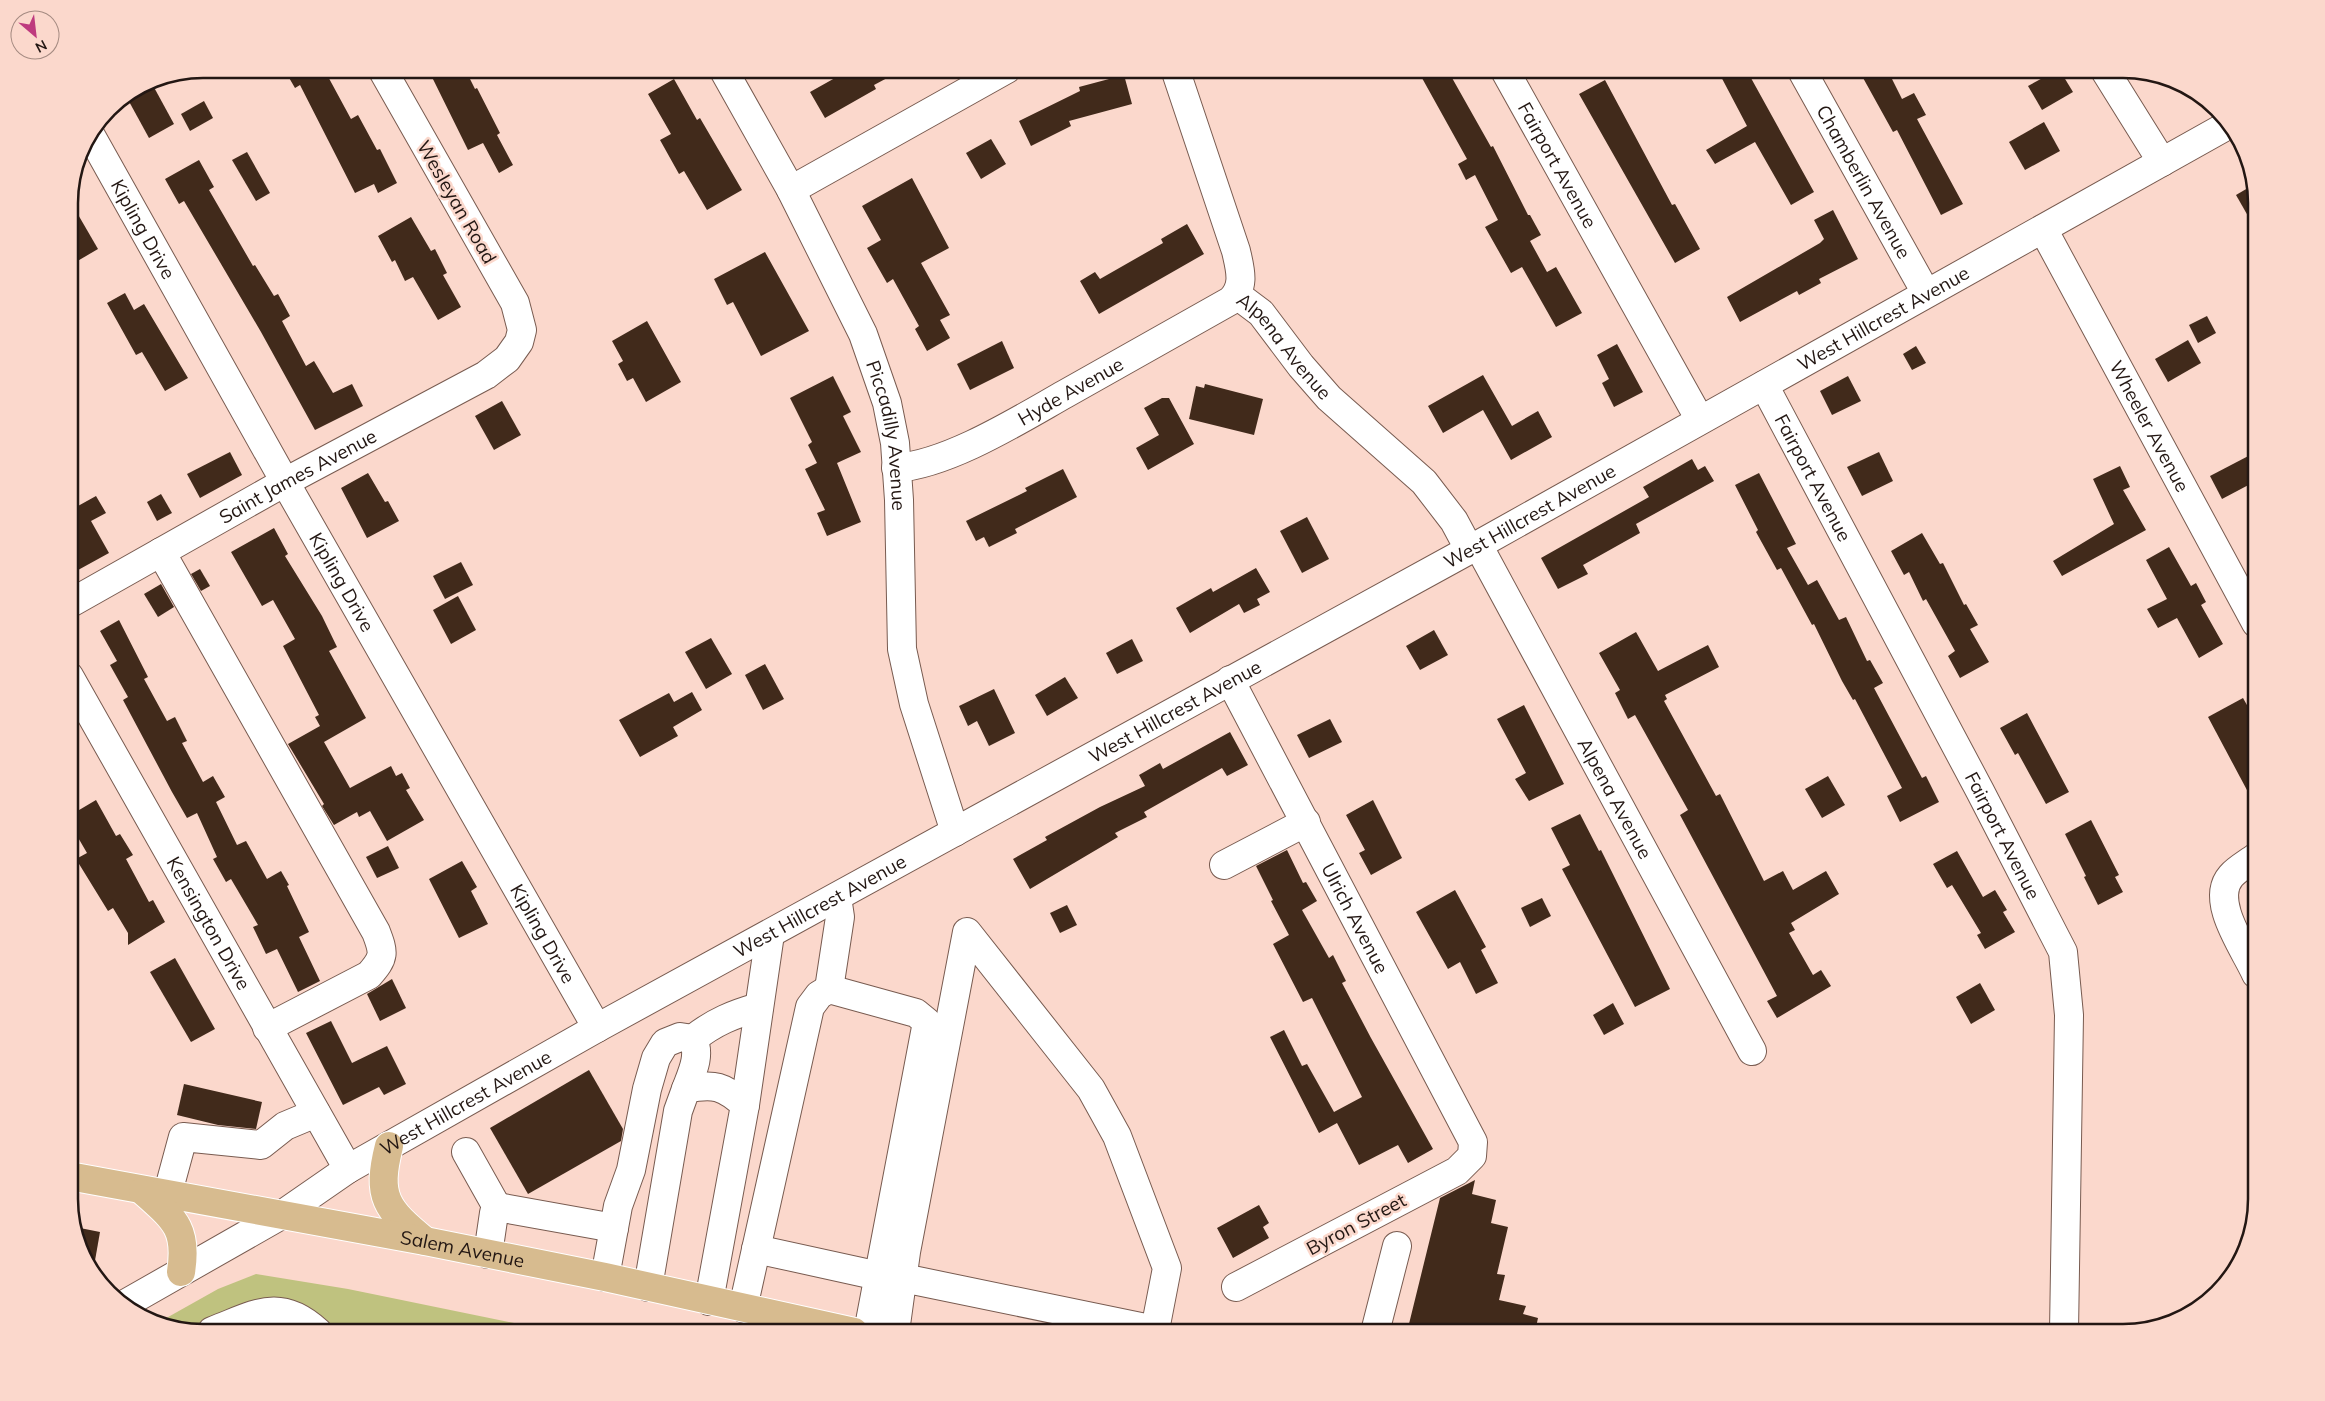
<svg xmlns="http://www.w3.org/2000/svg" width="2325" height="1401" font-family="Mulish,sans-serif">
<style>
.green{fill:#bfc27f}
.building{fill:#412a1b}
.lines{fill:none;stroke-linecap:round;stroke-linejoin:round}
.minor-casing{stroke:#785b50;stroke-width:30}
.major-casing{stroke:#fff;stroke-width:30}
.minor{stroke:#fff;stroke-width:28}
.major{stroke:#d7bb8f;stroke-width:28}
.labels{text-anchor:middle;stroke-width:5;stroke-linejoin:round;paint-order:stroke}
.street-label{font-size:19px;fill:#231713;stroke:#fbd8cc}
.rim{fill:none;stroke:#231713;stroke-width:2.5}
</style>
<rect width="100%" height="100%" fill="#fbd8cc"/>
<polygon class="green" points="256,1274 348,1289 558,1332 202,1332 161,1321 218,1289"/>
<g class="building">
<polygon points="284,69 329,69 325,71 351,119 358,115 377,150 380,149 397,183 378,193 374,184 355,193 300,85 295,88"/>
<polygon points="428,69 465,69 475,89 477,88 500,133 497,135 513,165 499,173 483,143 468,150"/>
<polygon points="851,69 904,69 874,85 876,89 825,118 810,92"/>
<polygon points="1417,69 1447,69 1491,147 1493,146 1528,215 1530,215 1541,235 1530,241 1547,272 1556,267 1582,313 1556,327 1522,267 1511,273 1485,227 1498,220 1475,175 1466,180 1458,164 1467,159"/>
<polygon points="1717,69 1746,69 1814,192 1791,205 1755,142 1715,164 1706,150 1747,126"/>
<polygon points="1877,69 1887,69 1902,99 1914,93 1926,115 1917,119 1963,204 1941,215 1897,130 1893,132 1862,76"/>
<polygon points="2059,69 2073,92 2042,110 2028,86"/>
<polygon points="1124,75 1132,104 1069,121 1071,126 1031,146 1019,121 1080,91 1079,87"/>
<polygon points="674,79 697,120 700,118 742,190 707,210 684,171 679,174 660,140 671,134 648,94"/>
<polygon points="150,80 174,124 149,138 126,96"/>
<polygon points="1605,80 1672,205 1675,204 1700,249 1675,263 1579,94"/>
<polygon points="204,101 213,118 190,131 181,114"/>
<polygon points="2044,122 2060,151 2025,170 2009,142"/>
<polygon points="991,139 1006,164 981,179 966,153"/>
<polygon points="247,152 270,193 256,201 232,160"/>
<polygon points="199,160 214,187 209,190 253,266 255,265 274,296 278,294 290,316 282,321 306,366 314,361 333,393 352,384 363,406 315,430 261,332 184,201 179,204 165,179"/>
<polygon points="912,178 949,248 921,263 950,315 940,320 950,338 927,351 915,329 919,326 893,279 887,283 867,248 881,240 862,206"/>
<polygon points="2253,185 2256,194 2256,230 2236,195"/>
<polygon points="69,199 98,249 69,266"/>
<polygon points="1833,210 1858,259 1819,279 1821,283 1799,295 1797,291 1740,322 1727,297 1820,243 1824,239 1814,220"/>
<polygon points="411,217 431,251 435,249 447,273 443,275 461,307 438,320 413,277 405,281 395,260 392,262 378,236"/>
<polygon points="1187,224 1204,254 1099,314 1080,281 1095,272 1100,279 1163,243 1161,239"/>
<polygon points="765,252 809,331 761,356 733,302 727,305 714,279"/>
<polygon points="125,293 134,310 144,304 188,378 165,391 142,352 136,355 107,303"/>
<polygon points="2207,316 2216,333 2198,343 2189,325"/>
<polygon points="647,321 681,382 646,402 633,378 627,381 618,364 623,361 612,341"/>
<polygon points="2188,340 2201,363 2168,382 2155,359"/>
<polygon points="1002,341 1014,368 970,390 957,364"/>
<polygon points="1617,344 1643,392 1614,407 1602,383 1609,379 1597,355"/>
<polygon points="1916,346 1926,363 1912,370 1903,354"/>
<polygon points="1483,375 1512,426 1538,411 1552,437 1511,460 1483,410 1443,433 1428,406"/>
<polygon points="833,376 851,412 843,416 861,452 837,463 861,522 827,536 817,513 825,510 805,469 817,463 808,445 812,442 790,398"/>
<polygon points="1848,376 1861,401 1832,415 1820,391"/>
<polygon points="1205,384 1263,399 1254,435 1189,419 1196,386 1204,388"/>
<polygon points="1162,398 1169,398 1194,444 1148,470 1136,448 1159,435 1144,408"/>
<polygon points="502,401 521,435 494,450 475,416"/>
<polygon points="230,452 242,475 200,498 187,474"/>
<polygon points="1879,452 1893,481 1862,496 1847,467"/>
<polygon points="2256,452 2256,481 2222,499 2210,476"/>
<polygon points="1692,459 1698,470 1705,466 1714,481 1636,524 1640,533 1583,565 1588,574 1558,589 1541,558 1649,497 1643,487"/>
<polygon points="2120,466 2130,487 2123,490 2146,530 2062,576 2053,561 2114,524 2093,479"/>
<polygon points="1063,469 1077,497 1015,529 1017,533 989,547 984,537 976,541 966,521 1027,491 1025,488"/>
<polygon points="368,473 385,502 388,501 399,521 367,538 341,488"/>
<polygon points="1759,473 1796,544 1787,548 1808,585 1817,580 1839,620 1846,617 1867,661 1870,660 1883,683 1874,688 1922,778 1926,776 1939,802 1900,822 1887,796 1902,788 1855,699 1853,700 1842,681 1814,624 1812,625 1781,568 1777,570 1756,532 1758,530 1735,485"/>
<polygon points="161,494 172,513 157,521 147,502"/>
<polygon points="96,496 106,513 91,521 109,553 69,575 69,511"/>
<polygon points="1307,517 1329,559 1302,573 1280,531"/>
<polygon points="274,528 288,554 285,556 322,616 337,647 329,651 366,718 324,742 350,788 391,766 396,776 402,773 410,788 406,790 424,820 387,841 370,811 359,817 357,812 334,825 322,806 324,804 288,744 320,726 315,717 319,715 283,646 295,639 273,600 262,606 231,552"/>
<polygon points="1922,533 1940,564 1943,563 1964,605 1966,604 1978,625 1970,629 1989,662 1960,678 1948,656 1955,651 1926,599 1923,601 1909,572 1904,575 1891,551"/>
<polygon points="2169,547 2191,586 2196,583 2206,602 2201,605 2223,644 2199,658 2177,618 2158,628 2147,609 2167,599 2146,560"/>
<polygon points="461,562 473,585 445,599 433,576"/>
<polygon points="1256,568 1270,592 1257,599 1260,605 1244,613 1239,604 1190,633 1176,608 1211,588 1213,592"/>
<polygon points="200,569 210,586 201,591 191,574"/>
<polygon points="161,584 174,607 158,617 144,594"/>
<polygon points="458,596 476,630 451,644 433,610"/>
<polygon points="119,620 148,677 144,679 167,721 175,717 187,741 182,743 203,782 213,776 225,797 216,802 237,845 246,841 267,879 281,871 289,885 287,886 309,932 299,937 320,981 298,992 277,949 266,954 253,927 258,925 231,879 226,882 213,859 217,857 197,813 187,818 172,792 123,700 128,697 110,665 117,661 100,631"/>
<polygon points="1434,630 1448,655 1420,670 1406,646"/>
<polygon points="1636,632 1658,671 1708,645 1719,667 1665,695 1667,699 1664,701 1716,796 1720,794 1764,881 1783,871 1793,890 1826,871 1839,894 1791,923 1795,930 1789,933 1813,975 1821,970 1831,986 1777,1018 1767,1001 1777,996 1680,815 1688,810 1635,715 1628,719 1615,693 1620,690 1599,653"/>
<polygon points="711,638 732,674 706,689 685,652"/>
<polygon points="1132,639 1143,661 1117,674 1106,653"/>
<polygon points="765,664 784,699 763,710 745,675"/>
<polygon points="1065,677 1078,698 1047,716 1035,695"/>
<polygon points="994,689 1015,733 989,746 977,721 968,726 959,706"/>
<polygon points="692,692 702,710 673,727 678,736 640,757 619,720 669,693 674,702"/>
<polygon points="2243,698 2256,721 2256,807 2208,717"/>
<polygon points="1524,705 1564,784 1529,801 1515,779 1526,773 1497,719"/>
<polygon points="2027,713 2069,792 2046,804 2018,753 2015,755 2000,728"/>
<polygon points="1330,719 1342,742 1309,758 1297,735"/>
<polygon points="1230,732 1248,765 1227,776 1222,768 1144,812 1147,817 1115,833 1118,837 1030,889 1013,859 1047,840 1045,837 1100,807 1145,786 1139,775 1160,763 1163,769"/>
<polygon points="1828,776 1845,805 1822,818 1805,789"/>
<polygon points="96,800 116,836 120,834 133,855 126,859 149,902 153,900 165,922 128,945 128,933 113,908 108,911 76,859 87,853 69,822 69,816"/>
<polygon points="1373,800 1402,858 1371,875 1359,853 1365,850 1346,815"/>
<polygon points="1580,814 1599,851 1601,850 1670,989 1635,1007 1562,869 1570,865 1551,828"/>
<polygon points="2091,820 2119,875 2115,877 2123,892 2098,905 2084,877 2086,876 2065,834"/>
<polygon points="388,846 399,868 377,878 366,857"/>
<polygon points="1287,850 1303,883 1306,882 1317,901 1302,910 1329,958 1333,955 1346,981 1342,983 1371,1038 1433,1149 1408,1163 1398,1145 1359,1165 1337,1123 1319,1133 1270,1037 1284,1030 1302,1066 1307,1064 1334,1112 1362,1097 1312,998 1303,1002 1273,944 1289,935 1271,901 1273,900 1256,866"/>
<polygon points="1957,851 1983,897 1995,890 2007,910 2003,912 2015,932 1985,949 1977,935 1981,933 1952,885 1947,888 1933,864"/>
<polygon points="462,861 477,887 471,891 488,924 459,938 429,879"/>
<polygon points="1455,890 1486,947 1481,950 1498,983 1476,994 1460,962 1448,969 1416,912"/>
<polygon points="1542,898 1551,916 1530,927 1521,908"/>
<polygon points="1067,905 1077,925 1060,933 1050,913"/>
<polygon points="175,958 215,1029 191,1042 150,972"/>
<polygon points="392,979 406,1008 380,1021 367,994"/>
<polygon points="1980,983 1995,1010 1971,1024 1956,997"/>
<polygon points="1613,1003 1624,1024 1604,1035 1593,1015"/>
<polygon points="331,1021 352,1063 387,1046 406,1084 384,1095 379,1087 343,1105 306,1033"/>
<polygon points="589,1070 623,1129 621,1141 528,1194 490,1128"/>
<polygon points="184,1084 262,1102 256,1129 218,1125 177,1115"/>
<polygon points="1475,1180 1472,1194 1496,1200 1491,1223 1508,1227 1497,1274 1505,1275 1499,1300 1526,1306 1523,1314 1538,1318 1535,1332 1407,1332 1440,1198"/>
<polygon points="1259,1205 1269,1223 1263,1227 1269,1238 1233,1258 1217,1228"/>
<polygon points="75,1227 100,1232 93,1272 87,1266"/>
</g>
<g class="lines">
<g class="minor-casing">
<g id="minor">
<path id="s1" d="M723,69L791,190L863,334L887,403L895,443L899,500L902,649L914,704L955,832"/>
<path id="s2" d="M1504,69L1700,420"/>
<path id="s3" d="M1801,69L1926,293"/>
<polyline points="2104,69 2162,162"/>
<path id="s4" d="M90,134L285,482L597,1028"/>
<polyline points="791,190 1007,69"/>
<path id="s5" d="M2043,229L2256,623"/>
<path id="s6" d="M1237,295L1261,313L1301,366L1329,398L1424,482L1454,521L1469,549"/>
<path id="s7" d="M1764,385L1980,791L2063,952L2069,1015L2064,1332"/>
<path id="s8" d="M896,468C949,464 1019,420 1065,394C1120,363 1175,332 1230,301C1246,287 1240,269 1236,251L1175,69"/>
<path id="s9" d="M1478,545L1752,1051"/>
<path d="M161,552L376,932C384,953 385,957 369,975L267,1028"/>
<path id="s10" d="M69,604L285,482L486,375L507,359L519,342L522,330L515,303L382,69"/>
<path id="s11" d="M69,676L348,1169"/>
<path id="s12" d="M1230,680L1473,1142L1472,1156L1457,1171L1236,1287"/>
<path d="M2256,857C2248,863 2237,869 2231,876C2209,901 2245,949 2256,974"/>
<polyline points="1224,865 1306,822"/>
<polyline points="829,989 840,917 837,897"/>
<path d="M693,1039C714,1022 734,1014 759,1007"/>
<polyline points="745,1105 770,934"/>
<polyline points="466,1152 498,1209"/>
<polyline points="167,1196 183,1137 261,1145 285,1126 316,1113"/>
<polyline points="756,1249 879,1276"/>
<polyline points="488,1254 494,1213 503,1208 614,1228"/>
<path d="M605,1277L618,1206L631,1170L647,1089L656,1058L665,1043L680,1037L693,1039C701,1055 692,1073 686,1089"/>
<path d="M648,1287L678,1111L686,1089C714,1083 724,1086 745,1105L709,1301"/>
<path id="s13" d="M125,1304L283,1214L348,1169L597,1028L1478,545L2228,125"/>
<polyline points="743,1308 810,1007 819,995 829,989 916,1013 927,1022 868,1332"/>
<path d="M212,1331C255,1315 279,1296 318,1332"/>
<polyline points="895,1332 906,1252 967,932 1091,1089 1117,1136 1167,1268 1155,1330 903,1278"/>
<polyline points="1375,1332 1397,1246"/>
</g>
</g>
<g class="major-casing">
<g id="major">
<path d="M389,1146C376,1197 386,1209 425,1241"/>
<path id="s14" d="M69,1176L425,1241L605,1277L854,1332"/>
<path d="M143,1191C174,1219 188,1228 181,1272"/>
</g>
</g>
<use href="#minor" class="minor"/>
<use href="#major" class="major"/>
</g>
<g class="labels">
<g class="street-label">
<text dy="7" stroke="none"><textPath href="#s2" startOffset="110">Fairport Avenue</textPath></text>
<text dy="7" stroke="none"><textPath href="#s3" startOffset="129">Chamberlin Avenue</textPath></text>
<text transform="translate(457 202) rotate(60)" y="7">Wesleyan Road</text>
<text dy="7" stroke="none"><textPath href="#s4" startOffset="109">Kipling Drive</textPath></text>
<text dy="7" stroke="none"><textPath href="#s13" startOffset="2016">West Hillcrest Avenue</textPath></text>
<text dy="7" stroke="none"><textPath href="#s6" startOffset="70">Alpena Avenue</textPath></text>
<text dy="7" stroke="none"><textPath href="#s8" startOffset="192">Hyde Avenue</textPath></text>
<text dy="7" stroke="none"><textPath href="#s5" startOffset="224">Wheeler Avenue</textPath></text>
<text dy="7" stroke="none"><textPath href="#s1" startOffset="405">Piccadilly Avenue</textPath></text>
<text dy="7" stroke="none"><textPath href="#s10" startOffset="262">Saint James Avenue</textPath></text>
<text dy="7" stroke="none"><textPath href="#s7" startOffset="105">Fairport Avenue</textPath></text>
<text dy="7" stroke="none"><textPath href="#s13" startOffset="1611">West Hillcrest Avenue</textPath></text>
<text dy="7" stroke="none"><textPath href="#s4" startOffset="514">Kipling Drive</textPath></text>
<text dy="7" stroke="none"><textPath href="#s13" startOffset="1206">West Hillcrest Avenue</textPath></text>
<text dy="7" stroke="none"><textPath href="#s9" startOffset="288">Alpena Avenue</textPath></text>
<text dy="7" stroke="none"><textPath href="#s7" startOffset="510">Fairport Avenue</textPath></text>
<text dy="7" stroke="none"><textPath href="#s13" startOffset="801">West Hillcrest Avenue</textPath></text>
<text dy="7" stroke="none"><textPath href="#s12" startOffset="269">Ulrich Avenue</textPath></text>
<text dy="7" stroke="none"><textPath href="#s11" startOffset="284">Kensington Drive</textPath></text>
<text dy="7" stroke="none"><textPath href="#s4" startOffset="919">Kipling Drive</textPath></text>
<text dy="7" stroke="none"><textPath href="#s13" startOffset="396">West Hillcrest Avenue</textPath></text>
<text transform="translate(1356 1224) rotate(-28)" y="7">Byron Street</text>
<text dy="7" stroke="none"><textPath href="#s14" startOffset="400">Salem Avenue</textPath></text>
</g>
</g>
<path d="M0 0H2325V1401H0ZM203 78H2123A125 125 0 0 1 2248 203V1199A125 125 0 0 1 2123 1324H203A125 125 0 0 1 78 1199V203A125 125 0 0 1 203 78Z" fill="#fbd8cc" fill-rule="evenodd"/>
<path class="rim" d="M203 78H2123A125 125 0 0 1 2248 203V1199A125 125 0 0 1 2123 1324H203A125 125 0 0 1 78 1199V203A125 125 0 0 1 203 78Z"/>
<g transform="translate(35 35) rotate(152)"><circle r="24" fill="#fbd8cc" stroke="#a58b82"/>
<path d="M0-4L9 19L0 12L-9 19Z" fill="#be3a7e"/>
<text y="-8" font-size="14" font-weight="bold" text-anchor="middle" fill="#231713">N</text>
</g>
</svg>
